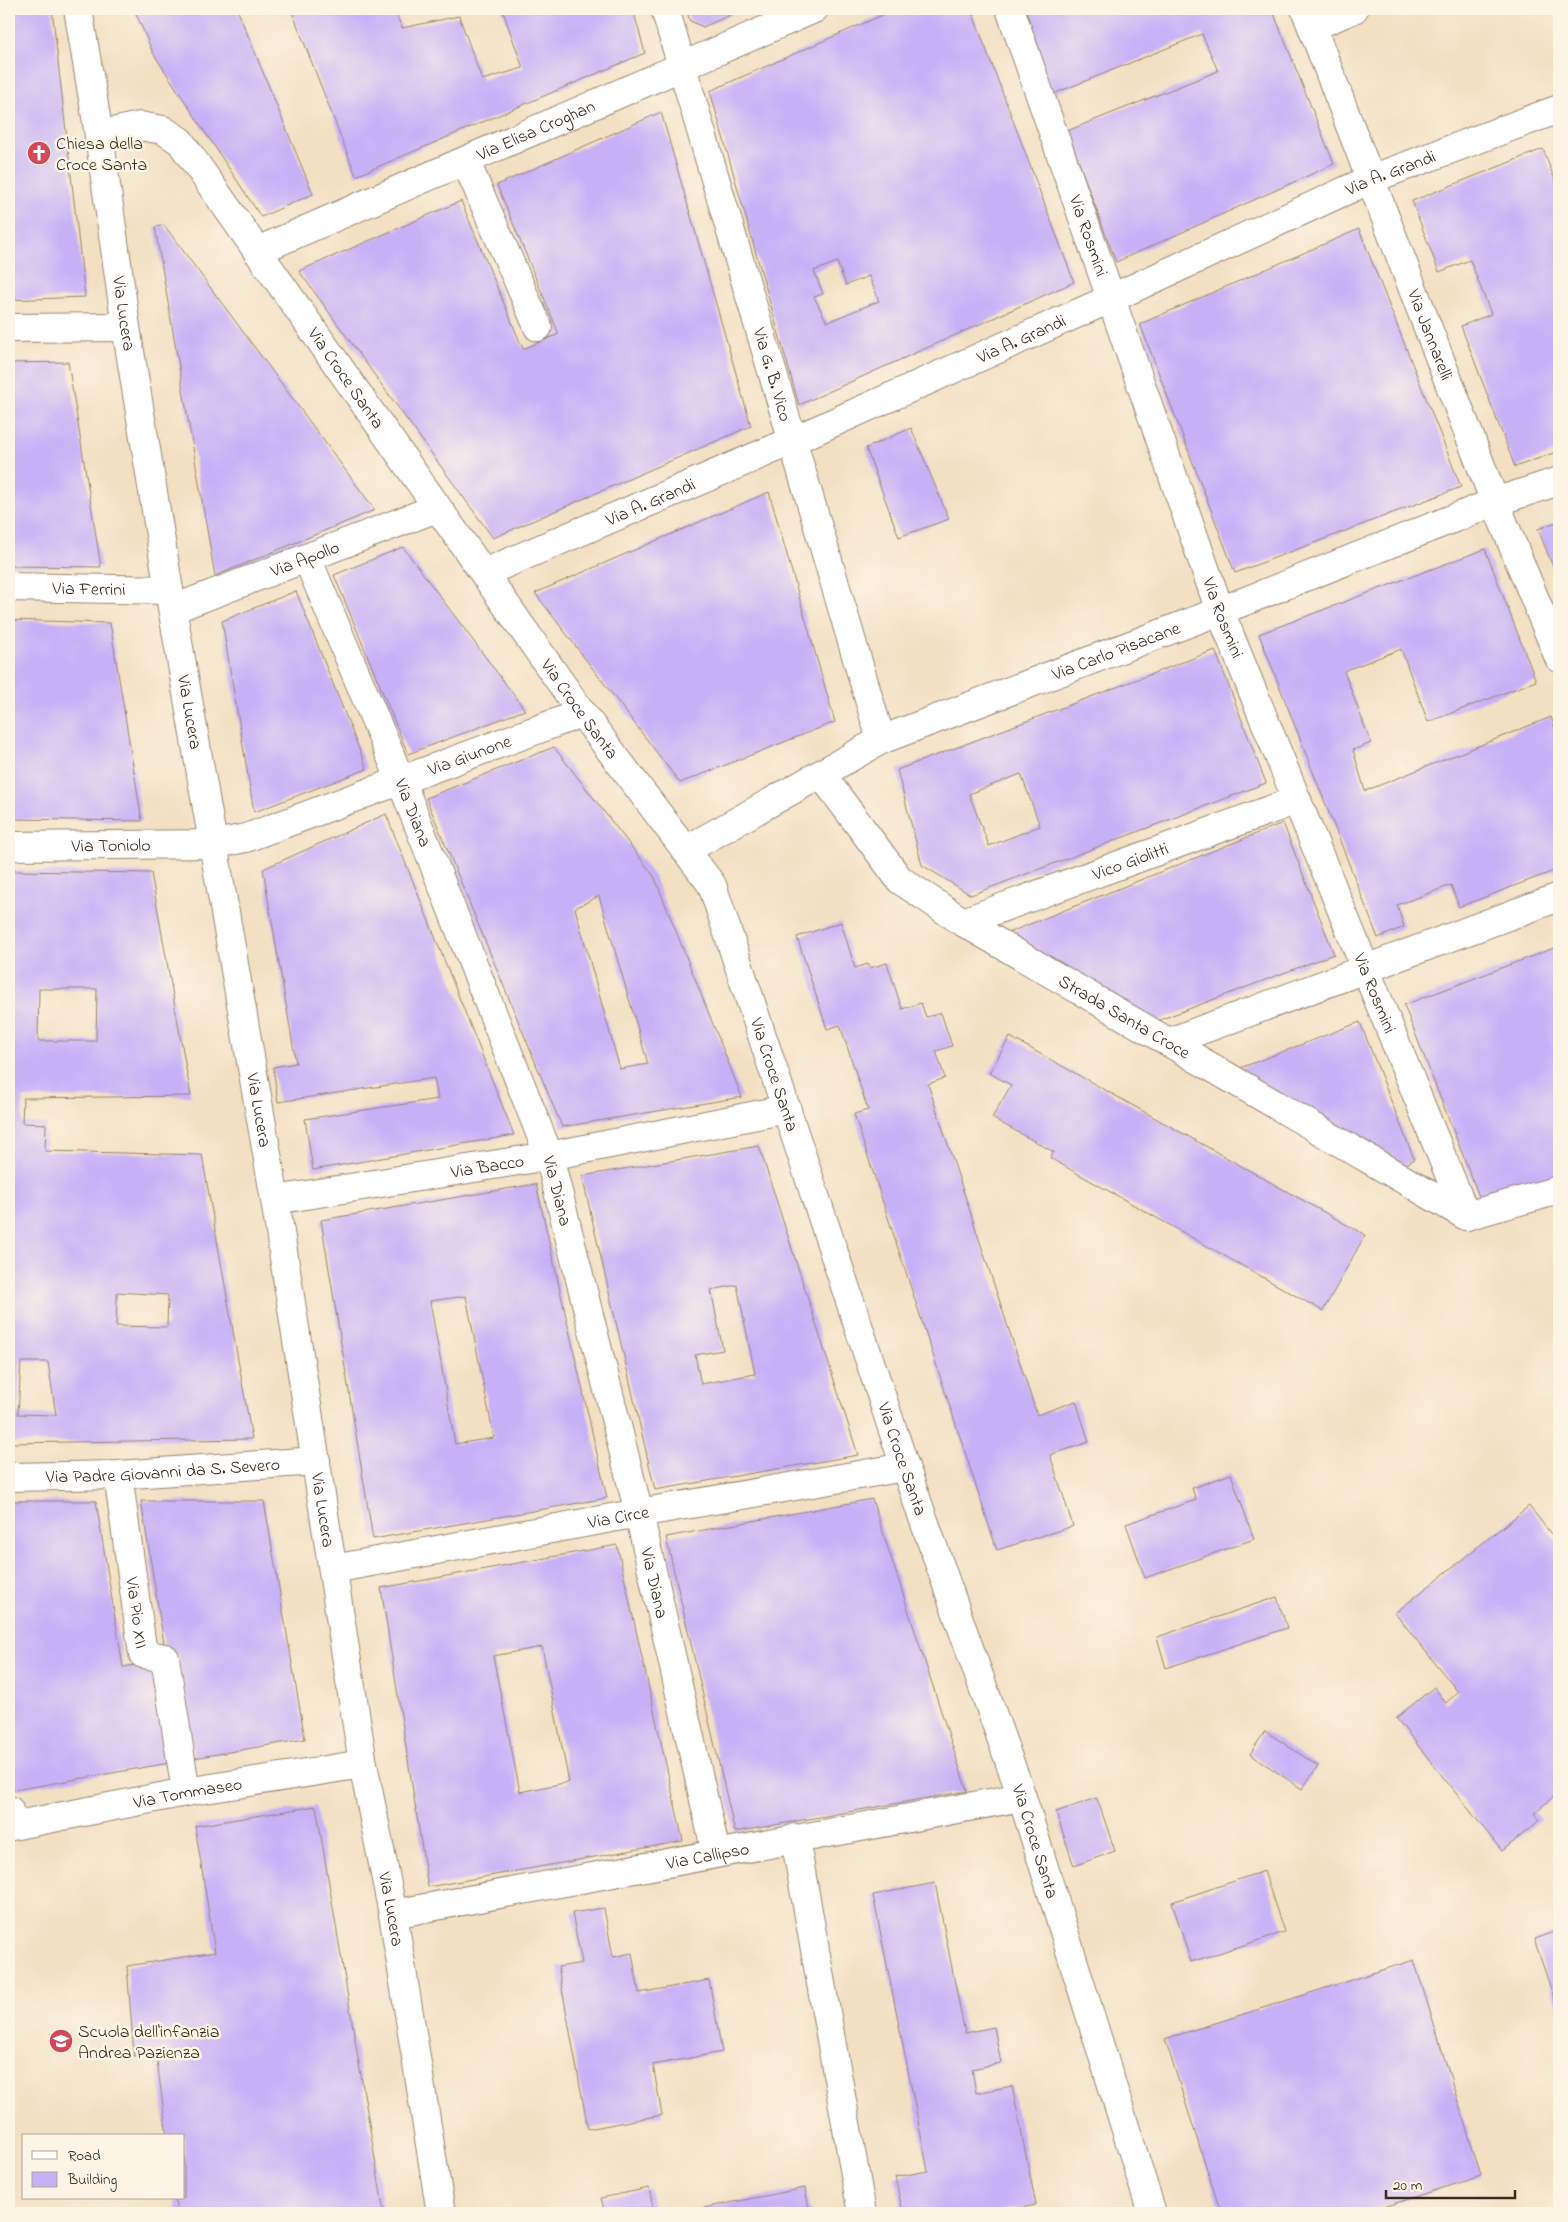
<svg xmlns="http://www.w3.org/2000/svg" width="1568" height="2222" font-family="'Indie Flower',sans-serif">
<style>
.building{fill:#c6b1f7;fill-rule:evenodd}
.lines{fill:none;stroke-linecap:round;stroke-linejoin:round}
.street-casing{stroke:#978570;stroke-width:30}
.secondary-casing{stroke:#978570;stroke-width:30}
.street{stroke:#fff;stroke-width:28}
.secondary{stroke:#fff;stroke-width:28}
.labels{text-anchor:middle;stroke-width:5;stroke-linejoin:round;paint-order:stroke}
.street-label{font-size:18px;fill:#3b2a1e;stroke:#fcf5e5}
.poi-label{font-size:18px;fill:#3b2a1e;stroke:#fcf5e5;text-anchor:start}
</style>
<rect width="100%" height="100%" fill="#fcf5e5"/>
<filter id="ink" filterUnits="userSpaceOnUse"><feTurbulence type="fractalNoise" baseFrequency=".02" numOctaves="2"/><feDisplacementMap in="SourceGraphic" scale="10" xChannelSelector="R" yChannelSelector="G"/><feConvolveMatrix kernelMatrix="1 2 1 2 8 2 1 2 1" color-interpolation-filters="sRGB"/></filter>
<filter id="wash" filterUnits="userSpaceOnUse"><feTurbulence type="fractalNoise" baseFrequency=".0096" numOctaves="4" result="noise"/><feDisplacementMap in="SourceGraphic" scale="20" xChannelSelector="R" yChannelSelector="G"/><feGaussianBlur stdDeviation="1.12" result="paint"/><feColorMatrix in="noise" values="0 0 0 0 0 0 0 0 0 0 0 0 0 0 0 0 0 1.4 0 .05"/><feComposite in="paint" operator="in"/></filter>
<g filter="url(#wash)">
<rect width="100%" height="100%" fill="#f3e0c3"/>
<g id="blocks">
<g class="building">
<polygon points="9,9 52,9 85,297 9,300"/>
<polygon points="134,9 237,9 313,194 261,217 153,53"/>
<polygon points="291,9 394,9 402,28 459,16 482,80 523,68 502,9 633,9 645,53 356,176"/>
<polygon points="686,9 744,9 703,27 690,21"/>
<path d="M896,9H971L1074,282L799,405L710,91ZM837,262L846,285L869,276L879,301L827,322L814,297L823,294L814,271Z"/>
<polygon points="1020,9 1272,9 1334,164 1116,262 1067,131 1218,71 1202,34 1053,94"/>
<polygon points="661,112 751,426 493,538 299,271 461,201 523,349 559,334 497,185"/>
<polygon points="1543,149 1559,191 1559,451 1515,467 1461,326 1491,314 1470,260 1439,272 1412,201"/>
<polygon points="164,225 375,510 215,576 155,227"/>
<polygon points="1359,229 1461,487 1235,573 1140,324"/>
<polygon points="68,362 101,567 9,566 9,363"/>
<polygon points="911,428 949,519 899,537 866,448"/>
<polygon points="769,492 835,722 680,783 535,593"/>
<polygon points="1559,521 1559,582 1538,529"/>
<polygon points="403,547 525,710 408,754 334,575"/>
<polygon points="1485,549 1536,681 1428,722 1401,649 1344,671 1371,743 1353,750 1365,791 1551,717 1559,739 1559,869 1459,907 1451,885 1397,905 1404,927 1378,938 1259,634"/>
<polygon points="296,591 367,769 254,812 222,621"/>
<polygon points="9,620 110,623 142,821 9,819"/>
<path d="M1215,650L1266,783L971,895L922,865L897,770ZM1021,774L1040,826L989,846L969,794Z"/>
<path d="M554,747L654,876L742,1097L562,1127L426,798ZM599,896L648,1064L620,1069L575,908Z"/>
<polygon points="386,814 514,1135 313,1170 305,1119 438,1099 434,1078 278,1102 273,1067 296,1063 263,869"/>
<polygon points="1283,823 1334,954 1154,1022 1005,934"/>
<path d="M9,871L151,873L191,1096L23,1098L22,1123L46,1124L45,1151L202,1155L252,1439L9,1443ZM39,989H97L96,1041H38ZM117,1292L168,1295L167,1327L116,1326ZM21,1362H48L56,1415L18,1414Z"/>
<polygon points="841,922 855,968 868,964 870,968 887,963 902,1009 921,1003 926,1017 941,1013 952,1046 936,1051 945,1078 928,1084 1037,1415 1076,1401 1089,1442 1050,1455 1073,1526 997,1550 854,1114 868,1110 840,1025 827,1029 797,937"/>
<polygon points="1559,946 1559,1177 1482,1204 1404,1005"/>
<polygon points="1360,1022 1414,1159 1401,1168 1235,1070"/>
<polygon points="1010,1037 1365,1235 1323,1311 1050,1158 1054,1152 992,1118 1011,1085 989,1073"/>
<path d="M759,1146L858,1455L655,1490L582,1176ZM737,1285L755,1374L701,1384L695,1355L723,1350L711,1290Z"/>
<path d="M536,1184L607,1498L373,1539L321,1220ZM466,1296L494,1438L455,1444L430,1301Z"/>
<polygon points="1231,1474 1254,1539 1145,1578 1126,1524 1196,1500 1192,1488"/>
<polygon points="872,1499 967,1791 735,1832 666,1537"/>
<polygon points="9,1501 96,1501 123,1667 153,1662 169,1763 9,1791"/>
<polygon points="141,1501 264,1501 305,1739 194,1758 178,1654 166,1656"/>
<polygon points="1529,1506 1559,1544 1559,1792 1534,1813 1540,1820 1502,1851 1396,1718 1434,1687 1446,1703 1458,1692 1395,1613"/>
<path d="M617,1545L683,1841L428,1887L381,1588ZM542,1647L569,1782L520,1792L493,1656Z"/>
<polygon points="1277,1597 1287,1628 1166,1668 1157,1637"/>
<polygon points="1265,1731 1318,1766 1302,1789 1250,1754"/>
<polygon points="1097,1798 1115,1851 1074,1866 1056,1812"/>
<polygon points="316,1806 384,2213 177,2213 175,2198 184,2198 184,2136 167,2136 156,2053 134,2056 127,1966 215,1952 195,1826"/>
<polygon points="1264,1871 1284,1932 1191,1962 1172,1902"/>
<polygon points="935,1883 965,2033 994,2027 1001,2063 972,2069 976,2093 1012,2086 1036,2205 996,2213 903,2213 895,2177 928,2171 873,1895"/>
<polygon points="604,1908 613,1957 632,1953 639,1993 709,1980 722,2052 653,2065 662,2115 588,2129 558,1967 582,1963 572,1913"/>
<polygon points="1559,1930 1559,2013 1534,1939"/>
<polygon points="1414,1960 1481,2176 1364,2213 1221,2213 1165,2039"/>
<polygon points="649,2188 654,2213 605,2213 601,2198"/>
<polygon points="805,2188 810,2213 683,2213 683,2212"/>
</g>
</g>
</g>
<g filter="url(#ink)">
<use href="#blocks" fill-opacity="0" stroke="#978570" stroke-width="1"/>
<g class="lines">
<g class="street-casing">
<g id="street">
<path id="s1" d="M665,9L881,740"/>
<path id="s2" d="M1010,9L1220,611L1466,1216"/>
<path id="s3" d="M1305,9L1495,502L1559,658"/>
<polyline points="1312,27 1354,9"/>
<polyline points="466,162 538,327"/>
<polyline points="9,328 126,327"/>
<path id="s4" d="M307,558L401,781L549,1156L639,1513L716,1853"/>
<path id="s5" d="M484,573L792,441L1112,298L1371,179L1559,109"/>
<path id="s6" d="M9,587L169,590"/>
<path id="s7" d="M173,609L437,508"/>
<path id="s8" d="M821,774L900,880L963,922L1466,1216"/>
<path id="s9" d="M9,846L215,844L246,838L582,713"/>
<path id="s10" d="M686,850L881,740L1220,611L1495,502L1559,481"/>
<path id="s11" d="M963,922L1297,800"/>
<polyline points="1169,1042 1559,897"/>
<path id="s12" d="M275,1200L549,1156L787,1109"/>
<polyline points="1466,1216 1559,1190"/>
<path id="s13" d="M118,1475L143,1654L165,1658L186,1792"/>
<path id="s14" d="M9,1477L118,1475L316,1461"/>
<path id="s15" d="M333,1569L639,1513L905,1467"/>
<path id="s16" d="M9,1810L12,1826L186,1792L363,1764"/>
<polyline points="795,1838 862,2213"/>
<path id="s17" d="M393,1914L1022,1797"/>
</g>
</g>
<g class="secondary-casing">
<g id="secondary">
<path id="s18" d="M78,9L99,135L126,327L169,590L275,1200L363,1764L393,1914L441,2213"/>
<path id="s19" d="M99,135L140,126L163,130L180,141L582,713L712,885L905,1467L1022,1797L1152,2213"/>
<path id="s20" d="M257,251L814,9"/>
</g>
</g>
<use href="#street" class="street"/>
<use href="#secondary" class="secondary"/>
</g>
</g>
<defs>
<g id="church-disc" transform="scale(1.25)"><circle r="9.5" fill="#d1495b" stroke="#fcf5e5"/><path d="M-1.2-6h2.4v3.5h3.3v2.4h-3.3V6h-2.4V-.1h-3.3v-2.4h3.3Z" fill="#fff"/></g>
<g id="school-disc" transform="scale(1.25)"><circle r="9.5" fill="#d1495b" stroke="#fcf5e5"/><path d="M0-5L7-2L0 1L-7-2ZM-4 1L0 2.5L4 1V4Q0 6-4 4Z" fill="#fff"/></g>
</defs>
<g fill-rule="evenodd">
<use href="#church-disc" x="39" y="153"/>
<use href="#school-disc" x="61" y="2041"/>
</g>
<g class="labels">
<g class="street-label">
<text dy="6" stroke="none"><textPath href="#s20" startOffset="304">Via Elisa Croghan</textPath></text>
<text dy="6" stroke="none"><textPath href="#s5" startOffset="991">Via A. Grandi</textPath></text>
<text dy="6" stroke="none"><textPath href="#s2" startOffset="240">Via Rosmini</textPath></text>
<text dy="6" stroke="none"><textPath href="#s18" startOffset="308">Via Lucera</textPath></text>
<text dy="6" stroke="none"><textPath href="#s3" startOffset="349">Via Jannarelli</textPath></text>
<text dy="6" stroke="none"><textPath href="#s5" startOffset="586">Via A. Grandi</textPath></text>
<text dy="6" stroke="none"><textPath href="#s1" startOffset="381">Via G. B. Vico</textPath></text>
<text dy="6" stroke="none"><textPath href="#s19" startOffset="375">Via Croce Santa</textPath></text>
<text dy="6" stroke="none"><textPath href="#s5" startOffset="181">Via A. Grandi</textPath></text>
<text dy="6" stroke="none"><textPath href="#s7" startOffset="141">Via Apollo</textPath></text>
<text dy="6" stroke="none"><textPath href="#s6" startOffset="80">Via Ferrini</textPath></text>
<text dy="6" stroke="none"><textPath href="#s2" startOffset="645">Via Rosmini</textPath></text>
<text dy="6" stroke="none"><textPath href="#s10" startOffset="475">Via Carlo Pisacane</textPath></text>
<text dy="6" stroke="none"><textPath href="#s19" startOffset="780">Via Croce Santa</textPath></text>
<text dy="6" stroke="none"><textPath href="#s18" startOffset="712">Via Lucera</textPath></text>
<text dy="6" stroke="none"><textPath href="#s9" startOffset="476">Via Giunone</textPath></text>
<text dy="6" stroke="none"><textPath href="#s4" startOffset="276">Via Diana</textPath></text>
<text dy="6" stroke="none"><textPath href="#s9" startOffset="102">Via Toniolo</textPath></text>
<text dy="6" stroke="none"><textPath href="#s11" startOffset="178">Vico Giolitti</textPath></text>
<text dy="6" stroke="none"><textPath href="#s2" startOffset="1050">Via Rosmini</textPath></text>
<text dy="6" stroke="none"><textPath href="#s8" startOffset="395">Strada Santa Croce</textPath></text>
<text dy="6" stroke="none"><textPath href="#s19" startOffset="1200">Via Croce Santa</textPath></text>
<text dy="6" stroke="none"><textPath href="#s18" startOffset="1116">Via Lucera</textPath></text>
<text dy="6" stroke="none"><textPath href="#s12" startOffset="215">Via Bacco</textPath></text>
<text dy="6" stroke="none"><textPath href="#s4" startOffset="681">Via Diana</textPath></text>
<text dy="6" stroke="none"><textPath href="#s19" startOffset="1605">Via Croce Santa</textPath></text>
<text dy="6" stroke="none"><textPath href="#s14" startOffset="154">Via Padre Giovanni da S. Severo</textPath></text>
<text dy="6" stroke="none"><textPath href="#s18" startOffset="1521">Via Lucera</textPath></text>
<text dy="6" stroke="none"><textPath href="#s15" startOffset="290">Via Circe</textPath></text>
<text dy="6" stroke="none"><textPath href="#s4" startOffset="1085">Via Diana</textPath></text>
<text dy="6" stroke="none"><textPath href="#s13" startOffset="139">Via Pio XII</textPath></text>
<text dy="6" stroke="none"><textPath href="#s16" startOffset="195">Via Tommaseo</textPath></text>
<text dy="6" stroke="none"><textPath href="#s19" startOffset="2010">Via Croce Santa</textPath></text>
<text dy="6" stroke="none"><textPath href="#s17" startOffset="320">Via Callipso</textPath></text>
<text dy="6" stroke="none"><textPath href="#s18" startOffset="1926">Via Lucera</textPath></text>
</g>
<g class="poi-label">
<text x="56" y="149">Chiesa della<tspan x="56" dy="21">Croce Santa</tspan></text>
<text x="78" y="2037">Scuola dell'infanzia<tspan x="78" dy="21">Andrea Pazienza</tspan></text>
</g>
</g>
<rect width="1568" height="2222" fill="none" stroke="#fcf5e5" stroke-width="30"/>
<rect x="22" y="2134" width="162" height="65" fill="#fcf5e5" stroke="#afa495"/>
<rect x="32" y="2151" width="25" height="8" fill="#ffffff" stroke="#afa495"/>
<text x="68" y="2160" font-size="15" fill="#3b2a1e">Road</text>
<rect x="32" y="2172" width="25" height="15" fill="#c6b1f7" stroke="#afa495"/>
<text x="68" y="2184" font-size="15" fill="#3b2a1e">Building</text>
<path d="M1386 2190v8h129v-8" fill="none" stroke="#3b2a1e" stroke-width="2.5"/>
<text x="1393" y="2190" font-size="15" fill="#3b2a1e" stroke="#fcf5e5" stroke-width="4" paint-order="stroke">20 m</text>
</svg>
